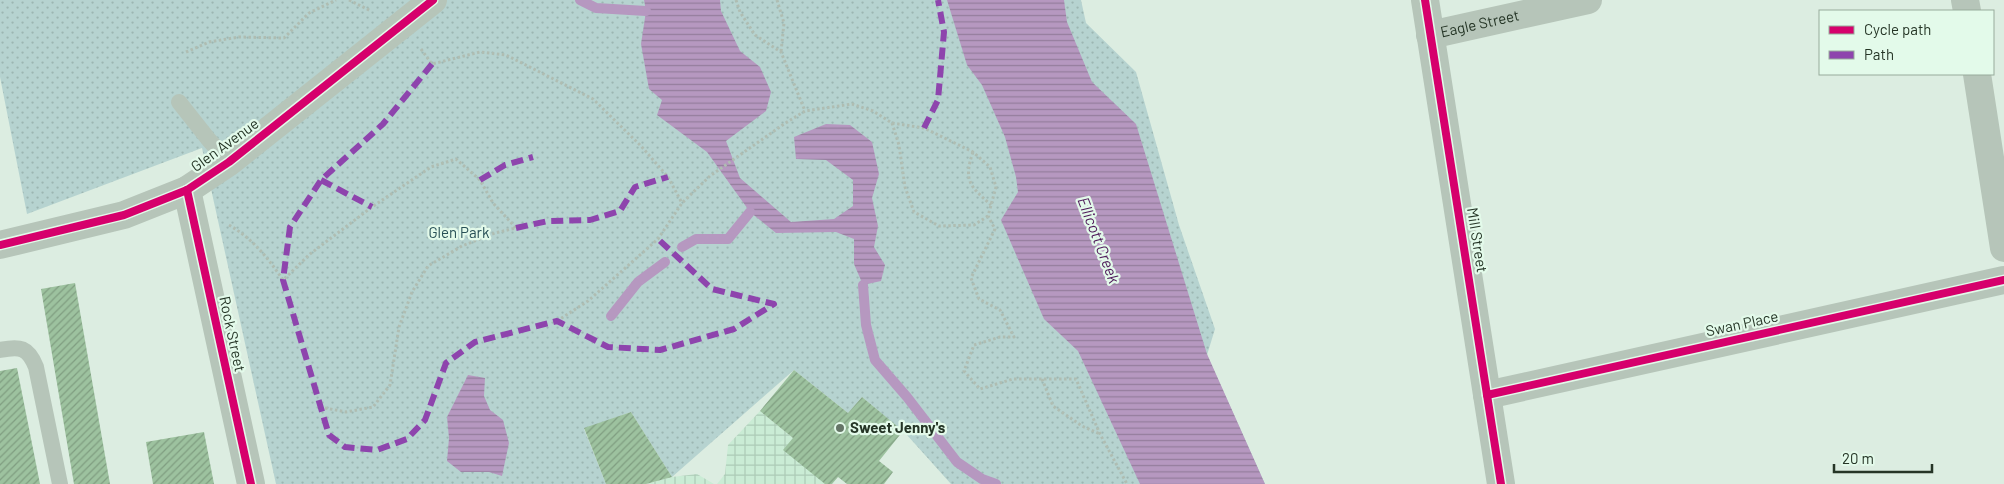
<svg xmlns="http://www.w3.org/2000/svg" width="2004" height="484" font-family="Barlow,sans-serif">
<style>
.park{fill:url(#park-dots)}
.plaza{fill:url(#plaza-grid)}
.water{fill:url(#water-rules)}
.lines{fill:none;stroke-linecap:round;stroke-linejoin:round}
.stream{stroke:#b698c0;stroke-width:10}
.building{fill:url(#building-hatch)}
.path{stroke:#afbdb2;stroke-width:3;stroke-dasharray:2.5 2.5;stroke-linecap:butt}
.lane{stroke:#b6c5b9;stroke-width:16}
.street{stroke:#b6c5b9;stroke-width:28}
.quiet{stroke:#8e44ad;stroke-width:6;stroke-dasharray:12 6;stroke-linecap:butt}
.cycleway-casing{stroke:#e3faea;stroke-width:11}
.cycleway{stroke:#d6006c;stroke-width:8}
.poi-dot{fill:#657567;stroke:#e3faea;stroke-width:2}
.labels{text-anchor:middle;stroke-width:4.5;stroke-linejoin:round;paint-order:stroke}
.street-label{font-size:15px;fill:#253526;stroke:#e3faea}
.park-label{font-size:15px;fill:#274f55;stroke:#e3faea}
.poi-label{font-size:15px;font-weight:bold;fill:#253526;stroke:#e3faea;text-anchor:start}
.water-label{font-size:16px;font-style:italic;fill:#4e1859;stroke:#e3faea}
</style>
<defs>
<pattern id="park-dots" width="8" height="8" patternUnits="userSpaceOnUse" patternTransform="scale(1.25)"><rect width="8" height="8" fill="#b6d3d0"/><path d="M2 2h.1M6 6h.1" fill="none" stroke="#9cb6b2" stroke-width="1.8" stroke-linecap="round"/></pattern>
<pattern id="plaza-grid" width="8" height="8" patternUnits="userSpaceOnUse" patternTransform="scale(1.25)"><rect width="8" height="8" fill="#caecd5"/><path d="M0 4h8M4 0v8" fill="none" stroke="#adcbb7"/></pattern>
<pattern id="water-rules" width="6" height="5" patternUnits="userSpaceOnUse" patternTransform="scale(1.25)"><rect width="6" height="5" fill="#b698c0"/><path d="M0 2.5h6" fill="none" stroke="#947d9c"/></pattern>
<pattern id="building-hatch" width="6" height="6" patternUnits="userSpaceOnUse" patternTransform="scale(1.25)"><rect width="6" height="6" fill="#9dc29f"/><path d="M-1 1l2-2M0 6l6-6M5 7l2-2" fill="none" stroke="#809e81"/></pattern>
</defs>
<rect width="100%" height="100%" fill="#dcede1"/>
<polygon class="park" points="0,0 1081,0 1086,23 1136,72 1179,225 1215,329 1207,355 1265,484 951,484 907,435 862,397 848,413 794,370 672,477 631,412 584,429 606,484 276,484 202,148 27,214 0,77"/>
<g class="plaza">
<polygon points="760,411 793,438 825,484 717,484 725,474 728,445"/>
<polygon points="697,474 714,484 646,484 672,477"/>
</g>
<g class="water">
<polygon points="644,0 720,0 721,11 740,51 760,67 771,92 766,111 726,141 740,178 791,222 834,219 853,206 853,180 826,160 796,159 794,137 826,124 850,125 872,142 879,174 872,198 878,226 874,247 885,265 881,281 863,285 854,264 854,239 836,232 776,233 750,212 707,152 657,115 662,100 649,89 641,44 646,11"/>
<polygon points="947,0 1064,0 1067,22 1092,82 1136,124 1207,354 1265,484 1140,484 1078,351 1044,319 1001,220 1018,192 1016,177 1005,137 982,85 967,65"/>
<polygon points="468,375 485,378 484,396 490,410 503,420 509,443 502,476 489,472 461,472 447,461 449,438 447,417"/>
</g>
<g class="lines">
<g class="stream">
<polyline points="580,0 596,8 646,11"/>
<polyline points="682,247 696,239 728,239 750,212"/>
<polyline points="863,285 866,325 875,360 907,397 957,462 982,479 996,484"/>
<polyline points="611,316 638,282 665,262"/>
</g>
</g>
<g class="building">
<polygon points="75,283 110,484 74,484 41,289"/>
<polygon points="17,368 40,484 0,484 0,371"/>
<polygon points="794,370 848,413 862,397 903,431 879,461 893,472 884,484 847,484 838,477 832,484 825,484 783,450 793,438 760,411"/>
<polygon points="631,412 672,477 646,484 606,484 584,428"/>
<polygon points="204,432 214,484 153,484 146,442"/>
</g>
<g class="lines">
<g class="path">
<polyline points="349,0 371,11"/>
<polyline points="736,0 740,12 755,35 781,52 805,111"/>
<polyline points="777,0 784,23 781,52"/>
<polyline points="421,49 432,64 480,52 506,55 593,99 641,146 668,177 682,203"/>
<polyline points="186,52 209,42 239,37 284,38 309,13 336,0"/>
<polyline points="892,123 899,145 905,187 914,212 939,226 974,225 988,216"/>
<path d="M973,152C963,181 970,186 991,205"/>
<path d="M229,225C253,239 268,258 283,280L310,254L372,207L431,167L456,159L480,180L493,203L516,228L495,233L462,246L428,266L412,292L399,327L390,385L373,407L346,412L320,407"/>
<polyline points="557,321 588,301 658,239 682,203 710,176 784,124 805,111 852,104 873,111 892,123 924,128 973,152 990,167 996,187 988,216 995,229 971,278 979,299 1000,310 1014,337 1000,337 974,345 964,371 980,389 1013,379 1076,379 1100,434 1127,484"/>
<polyline points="1042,379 1053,406 1082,426 1100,434"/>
</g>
<g class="lane">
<polyline points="179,102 209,140 229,162"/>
<path d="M0,350C20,346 28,347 36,367L60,484"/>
</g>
<g class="street">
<polyline points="1425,0 1501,484"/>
<polyline points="1965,0 1967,11"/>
<path id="s1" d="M1430,35L1588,0"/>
<polyline points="1977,74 2004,248"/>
<polyline points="187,190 251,484"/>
<polyline points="0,245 124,215 187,190 229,162 433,0"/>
<polyline points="1487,395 2004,280"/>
</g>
<g class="quiet">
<polyline points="432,64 383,124 321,180 290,227 283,280 329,435 345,447 377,450 407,439 425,420 446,363 475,342 557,321 608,347 660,350 734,329 774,304 712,289 658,239"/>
<polyline points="924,128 938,100 944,32 938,0"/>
<polyline points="321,180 372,207"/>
<polyline points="480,180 505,165 533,157"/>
<polyline points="516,228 548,221 590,220 620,211 635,187 668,177"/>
</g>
<g class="cycleway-casing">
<g id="cycleway">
<polyline points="1425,0 1501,484"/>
<polyline points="187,190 251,484"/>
<polyline points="0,245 124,215 187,190 229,162 433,0"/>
<polyline points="1487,395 2004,280"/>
</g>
</g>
<use href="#cycleway" class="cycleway"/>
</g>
<circle class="poi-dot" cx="840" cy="428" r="5"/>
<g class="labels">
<g class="street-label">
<text dy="5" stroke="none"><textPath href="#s1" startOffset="51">Eagle Street</textPath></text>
<text transform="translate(225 145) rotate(-36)" y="5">Glen Avenue</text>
<text transform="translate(1477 240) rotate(81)" y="5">Mill Street</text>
<text transform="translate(1742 324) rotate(-12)" y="5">Swan Place</text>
<text transform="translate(232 334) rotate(78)" y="5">Rock Street</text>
</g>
<g class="park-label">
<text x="459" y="238">Glen Park</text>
</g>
<g class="poi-label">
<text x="850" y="433">Sweet Jenny's</text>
</g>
<g class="water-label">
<text transform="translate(1099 240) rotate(69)" y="6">Ellicott Creek</text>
</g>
</g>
<rect x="1819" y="10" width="175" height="65" fill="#e3faea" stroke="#97ab9c"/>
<rect x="1829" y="26" width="25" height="8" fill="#d6006c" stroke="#97ab9c"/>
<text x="1864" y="35" font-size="15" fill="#253526">Cycle path</text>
<rect x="1829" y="51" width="25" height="8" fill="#8e44ad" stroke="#97ab9c"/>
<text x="1864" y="60" font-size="15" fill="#253526">Path</text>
<path d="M1834 464v8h98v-8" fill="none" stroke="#253526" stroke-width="2.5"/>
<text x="1842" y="464" font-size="15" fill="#253526" stroke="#e3faea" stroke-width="4" paint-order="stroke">20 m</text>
</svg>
